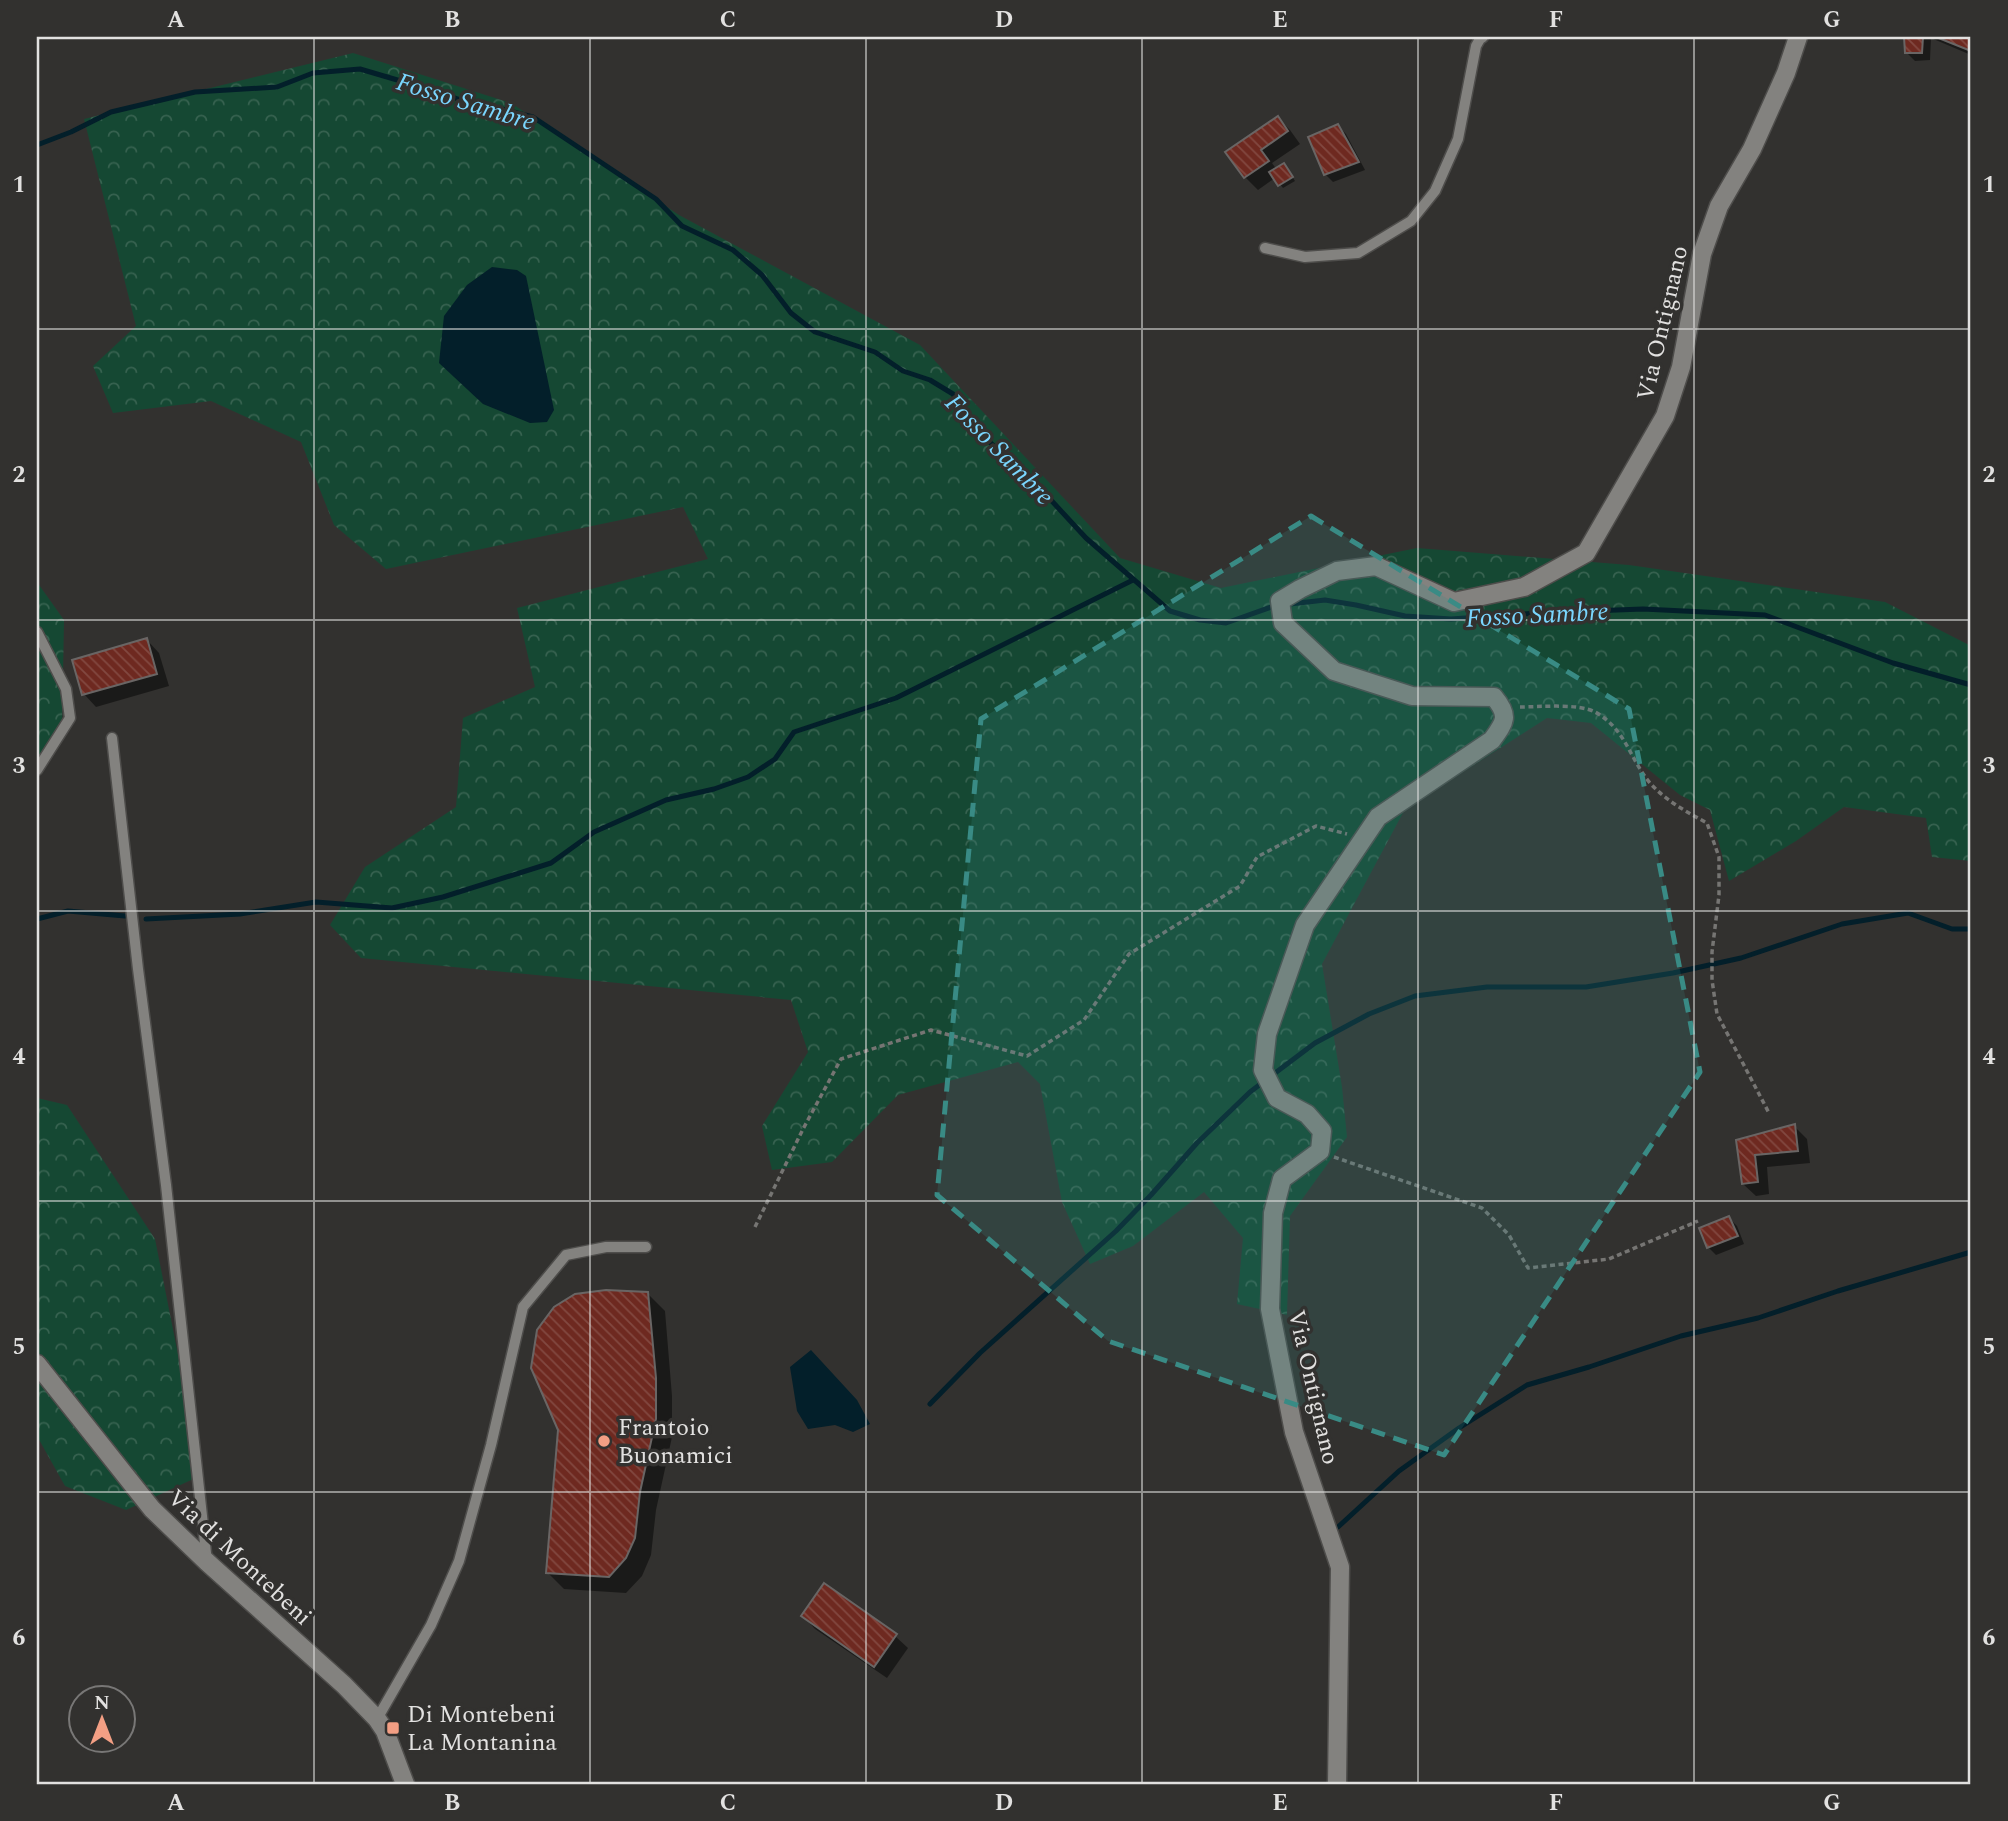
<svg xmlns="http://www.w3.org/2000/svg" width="2008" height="1821" font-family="Spectral,serif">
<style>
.forest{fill:url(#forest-crowns)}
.water{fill:#031f2a}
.shadow{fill:#0007}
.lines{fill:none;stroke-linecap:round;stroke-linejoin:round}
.stream{stroke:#031f2a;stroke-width:5}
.building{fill:url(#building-back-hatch);stroke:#696564;stroke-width:2}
.lane-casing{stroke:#4e4d4b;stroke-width:13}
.street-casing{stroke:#4e4d4b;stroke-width:21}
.secondary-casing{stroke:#4e4d4b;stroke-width:21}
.path{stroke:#767573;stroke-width:3.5;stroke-dasharray:5 3.5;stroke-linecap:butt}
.lane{stroke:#83827f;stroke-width:10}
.street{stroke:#83827f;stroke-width:18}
.secondary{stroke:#83827f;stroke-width:18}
.marked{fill:#398b85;fill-opacity:0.2;stroke:#398b85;stroke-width:5;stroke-dasharray:14 9;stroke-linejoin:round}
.grid{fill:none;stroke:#e2e1e0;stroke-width:2;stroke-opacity:0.55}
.poi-dot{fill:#f39f84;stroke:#32312f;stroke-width:2.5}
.labels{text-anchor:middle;stroke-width:7;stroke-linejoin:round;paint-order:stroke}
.street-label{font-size:24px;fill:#e2e1e0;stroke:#32312f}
.poi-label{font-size:24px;fill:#e2e1e0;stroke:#32312f;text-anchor:start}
.water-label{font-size:26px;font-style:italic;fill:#7ad6fe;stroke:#32312f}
.neatline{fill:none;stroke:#e2e1e0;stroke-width:2.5}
.grid-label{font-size:23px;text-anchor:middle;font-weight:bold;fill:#e2e1e0}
</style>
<defs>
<pattern id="forest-crowns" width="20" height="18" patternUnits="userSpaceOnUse" patternTransform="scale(1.75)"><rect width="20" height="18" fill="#154833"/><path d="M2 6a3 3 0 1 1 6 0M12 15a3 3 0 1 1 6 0" fill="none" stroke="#376250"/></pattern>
<pattern id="building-back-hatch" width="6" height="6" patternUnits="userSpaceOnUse" patternTransform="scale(1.75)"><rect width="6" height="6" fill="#6e2920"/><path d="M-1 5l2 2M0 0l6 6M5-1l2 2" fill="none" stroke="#824840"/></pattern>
</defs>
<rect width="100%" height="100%" fill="#32312f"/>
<g class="forest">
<polygon points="353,53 511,103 679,215 920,345 1120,558 1221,588 1417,548 1629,565 1885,602 1971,646 1971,861 1932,857 1926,818 1844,807 1796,841 1729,881 1710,810 1680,795 1591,723 1547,718 1405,809 1322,964 1342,1087 1347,1137 1290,1216 1287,1315 1237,1304 1243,1238 1204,1192 1133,1246 1090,1264 1062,1202 1040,1084 1018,1062 898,1095 832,1162 772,1170 762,1126 808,1052 791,1000 361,958 330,925 365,867 456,807 463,718 535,687 517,608 708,559 683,507 386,569 334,525 301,442 211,401 113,413 93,366 136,326 84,119"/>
<polygon points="37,582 64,620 62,731 37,771"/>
<polygon points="37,1098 67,1105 155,1239 202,1475 126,1510 65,1486 37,1436"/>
</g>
<g class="water">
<polygon points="492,267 517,270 526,276 554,410 547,422 530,423 483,404 439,363 444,316 467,285"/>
<polygon points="811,1350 857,1400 870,1424 853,1432 835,1425 808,1429 797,1411 790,1367"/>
</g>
<g class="shadow">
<polygon points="1886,37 1971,37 1971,55 1931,38 1930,60 1915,61 1907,53 1905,39"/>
<polygon points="1278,118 1290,130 1300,144 1272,163 1277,170 1287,169 1295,181 1283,188 1275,178 1258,190 1245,177"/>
<polygon points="1338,126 1346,134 1365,170 1333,182 1325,174"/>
<polygon points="147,640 159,653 169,686 96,707 84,694"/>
<polygon points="1794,1126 1807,1139 1810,1163 1767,1167 1769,1194 1756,1196 1743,1184 1738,1141"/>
<polygon points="1729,1218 1737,1226 1744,1244 1716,1255 1708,1247"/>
<polygon points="647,1293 665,1311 672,1396 672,1437 656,1510 651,1555 642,1576 626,1593 564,1589 547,1572"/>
<polygon points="803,1616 895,1636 908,1648 887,1678 815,1629"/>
</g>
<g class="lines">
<g class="stream">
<polyline points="37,145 71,132 111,112 195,92 277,87 313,73 360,69 438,92 475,105 490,106 533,117 656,199 682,226 733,250 762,275 791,313 815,332 875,352 903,371 930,380 953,394 972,426 1038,486 1086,538 1170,611 1200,620 1226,623 1277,605"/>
<polyline points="1290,604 1325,600 1356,605 1405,616 1451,619 1537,613 1643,609 1765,615 1893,663 1971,685"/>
<polyline points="37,919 68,911 125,916"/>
<polyline points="146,919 240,914 316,902 392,908 443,897 551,863 594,832 666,800 714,789 748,777 775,759 794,732 896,698 1133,580"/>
<polyline points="930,1404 980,1353 1116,1231 1151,1195 1197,1143 1250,1092 1315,1043 1369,1014 1415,996 1487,987 1586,987 1673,973 1741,958 1842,924 1908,913 1952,929 1971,929"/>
<polyline points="1338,1527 1399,1471 1459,1428 1527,1385 1589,1367 1681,1336 1758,1318 1838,1291 1971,1252"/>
</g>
</g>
<g class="building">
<polygon points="1904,37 1923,37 1922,53 1905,53"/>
<polygon points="1936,37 1971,37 1971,51"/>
<polygon points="1278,116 1288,131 1261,150 1269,161 1244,178 1225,152"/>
<polygon points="1338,124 1359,162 1324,175 1308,137"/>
<polygon points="1284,163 1293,177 1278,186 1269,172"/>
<polygon points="147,638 157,674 82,695 72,660"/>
<polygon points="1795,1124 1798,1151 1755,1155 1758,1182 1742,1184 1736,1140"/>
<polygon points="1729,1216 1738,1236 1707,1248 1699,1228"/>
<polygon points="606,1290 648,1292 656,1378 656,1419 640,1492 635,1538 626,1558 609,1577 546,1573 558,1430 531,1368 537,1330 554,1307 575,1294"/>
<polygon points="824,1583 897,1634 874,1667 801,1616"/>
</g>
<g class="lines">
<g class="lane-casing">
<g id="lane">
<polyline points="1265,248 1305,257 1358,253 1411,221 1435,191 1458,139 1476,46 1480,39 1483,37"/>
<polyline points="37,632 66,689 70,718 37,770"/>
<polyline points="112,738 138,969 166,1185 207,1562"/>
<polyline points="377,1719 431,1625 459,1561 491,1445 523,1307 566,1255 606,1247 646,1247"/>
</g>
</g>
<g class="street-casing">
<path id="street" d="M1337,1784L1340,1567L1294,1432L1270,1309L1273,1213L1282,1179L1320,1151L1322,1131L1307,1114L1277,1098L1263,1070L1267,1034L1305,925L1378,817L1492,740C1505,722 1510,716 1494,697L1412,696L1334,671L1283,623L1280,601L1300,589L1337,571L1376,566L1454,602L1524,587L1586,553L1665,416L1681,367L1702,254L1719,206L1752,149L1786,73L1798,37"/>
</g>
<g class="secondary-casing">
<polyline id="secondary" points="37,1364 152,1509 207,1562 344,1685 377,1719 385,1731 405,1784"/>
</g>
<g class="path">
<path d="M1520,707C1539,707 1578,703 1595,712C1626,729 1629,758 1650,783C1666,801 1687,812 1707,823L1719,857V895L1712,952V980L1717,1014L1769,1113"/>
<polyline points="1334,1157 1482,1208 1509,1235 1528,1268 1609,1259 1698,1221"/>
<polyline points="755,1227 803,1129 841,1059 931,1030 1027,1056 1084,1020 1129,954 1240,886 1257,857 1316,826 1347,834"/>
</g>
<use href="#lane" class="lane"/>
<use href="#street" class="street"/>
<use href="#secondary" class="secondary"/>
</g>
<path class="marked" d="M1311,516L1629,709L1700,1072L1444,1455L1108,1341L937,1195L981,719Z"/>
<path class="grid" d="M314,37V1784M590,37V1784M866,37V1784M1142,37V1784M1418,37V1784M1694,37V1784M37,329H1971M37,620H1971M37,911H1971M37,1201H1971M37,1492H1971"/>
<g class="poi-dot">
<circle cx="604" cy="1441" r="7"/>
<rect x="386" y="1721" width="14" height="14" rx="3.5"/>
</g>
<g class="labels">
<g class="street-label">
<text transform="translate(1662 323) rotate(-77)" y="8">Via Ontignano</text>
<text transform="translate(1314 1387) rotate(77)" y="8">Via Ontignano</text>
<text transform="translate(240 1557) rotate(43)" y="8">Via di Montebeni</text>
</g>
<g class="poi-label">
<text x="618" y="1435">Frantoio<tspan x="618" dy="28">Buonamici</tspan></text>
<text x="407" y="1722">Di Montebeni<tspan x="407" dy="28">La Montanina</tspan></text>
</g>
<g class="water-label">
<text transform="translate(466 101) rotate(17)" y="9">Fosso Sambre</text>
<text transform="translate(1000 449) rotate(46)" y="9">Fosso Sambre</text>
<text transform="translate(1537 614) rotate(-3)" y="9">Fosso Sambre</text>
</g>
</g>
<rect width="2008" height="1821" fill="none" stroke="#32312f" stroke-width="77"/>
<g transform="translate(102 1719)"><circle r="33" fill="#32312f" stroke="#787776" stroke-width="2"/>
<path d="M0-5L12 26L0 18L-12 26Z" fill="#f39f84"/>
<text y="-10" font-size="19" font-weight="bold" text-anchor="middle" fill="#e2e1e0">N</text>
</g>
<rect x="38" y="38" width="1931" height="1745" class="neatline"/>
<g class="grid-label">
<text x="176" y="27">A</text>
<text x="452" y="27">B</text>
<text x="728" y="27">C</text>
<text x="1004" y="27">D</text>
<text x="1280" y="27">E</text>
<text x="1556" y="27">F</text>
<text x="1832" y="27">G</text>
<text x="19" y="192">1</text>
<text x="1989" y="192">1</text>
<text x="19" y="482">2</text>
<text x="1989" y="482">2</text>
<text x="19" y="773">3</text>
<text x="1989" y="773">3</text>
<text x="19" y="1064">4</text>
<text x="1989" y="1064">4</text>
<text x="19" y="1354">5</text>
<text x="1989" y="1354">5</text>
<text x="19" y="1645">6</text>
<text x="1989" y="1645">6</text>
<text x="176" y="1810">A</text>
<text x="452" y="1810">B</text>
<text x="728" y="1810">C</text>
<text x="1004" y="1810">D</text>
<text x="1280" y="1810">E</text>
<text x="1556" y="1810">F</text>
<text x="1832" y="1810">G</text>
</g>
</svg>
